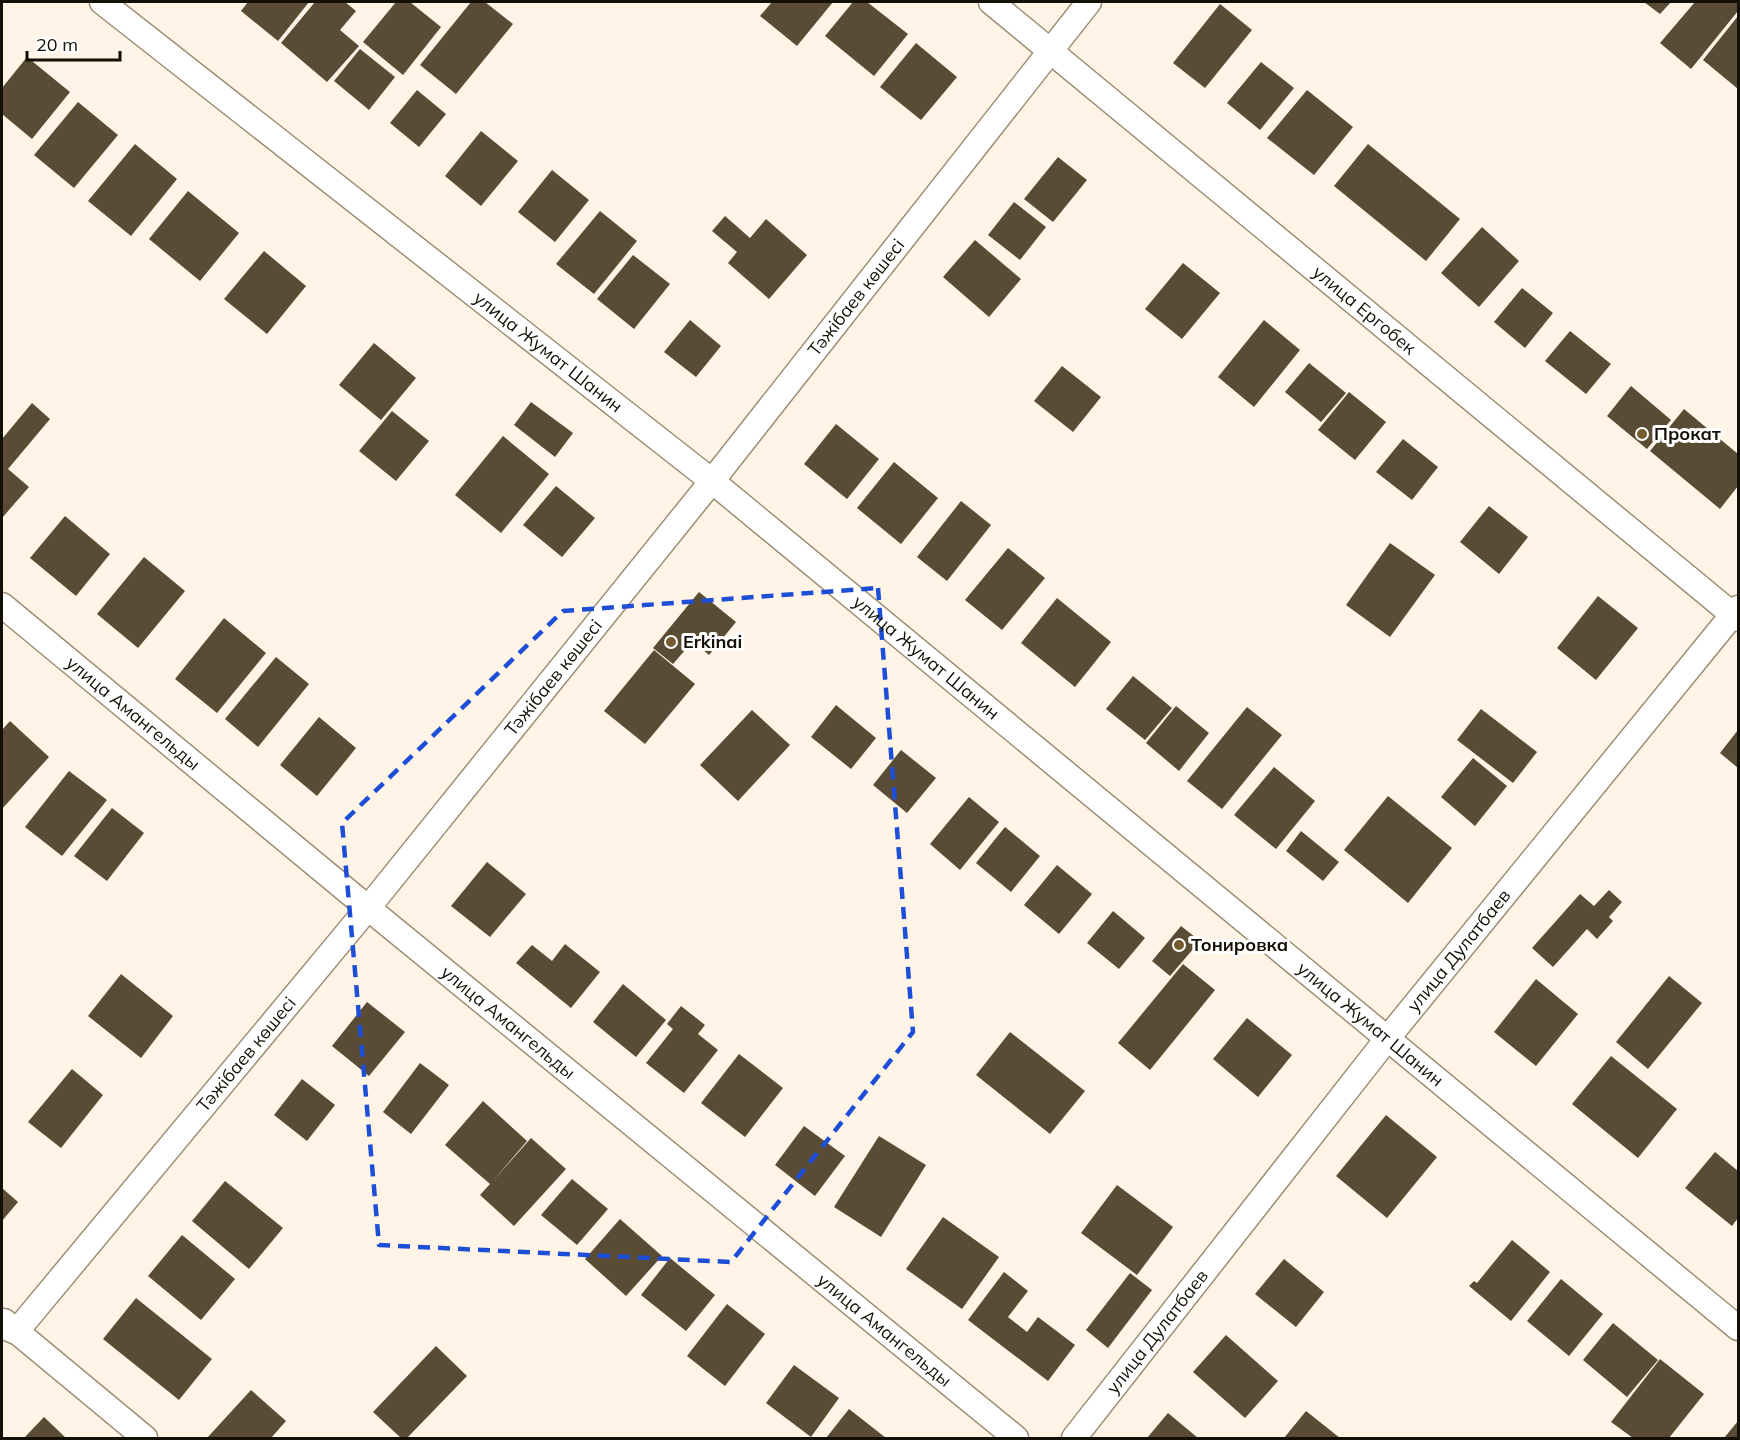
<svg xmlns="http://www.w3.org/2000/svg" width="1740" height="1440" font-family="Mulish,sans-serif">
<style>
.building{fill:#594b34}
.lines{fill:none;stroke-linecap:round;stroke-linejoin:round}
.minor-casing{stroke:#9d8e75;stroke-width:27}
.minor{stroke:#fff;stroke-width:24}
.marked{fill:none;stroke:#1d4ed8;stroke-width:4.5;stroke-dasharray:12 8;stroke-linejoin:round}
.poi-dot{fill:#755b2d;stroke:#fff;stroke-width:2}
.labels{text-anchor:middle;stroke-width:6;stroke-linejoin:round;paint-order:stroke}
.street-label{font-size:18px;fill:#151007;stroke:#fff}
.poi-label{font-size:18px;font-weight:bold;fill:#151007;stroke:#fff;text-anchor:start}
</style>
<rect width="100%" height="100%" fill="#fff4e5"/>
<g class="building">
<polygon points="248,2 309,2 278,41 241,11"/>
<polygon points="315,2 345,2 356,11 340,30 359,46 327,82 281,43"/>
<polygon points="396,2 410,2 441,27 403,75 363,42"/>
<polygon points="471,2 485,2 513,24 456,94 420,65"/>
<polygon points="772,2 833,2 797,46 760,16"/>
<polygon points="853,2 867,2 908,34 874,76 825,36"/>
<polygon points="1644,2 1671,2 1660,14"/>
<polygon points="1695,2 1738,2 1738,11 1691,69 1660,43"/>
<polygon points="1220,4 1252,30 1205,88 1173,63"/>
<polygon points="1738,16 1738,89 1703,60"/>
<polygon points="916,43 957,77 921,120 880,87"/>
<polygon points="360,49 395,77 369,110 334,81"/>
<polygon points="27,57 70,92 32,139 2,114 2,88"/>
<polygon points="1261,62 1294,88 1260,130 1227,103"/>
<polygon points="417,90 446,114 419,147 390,123"/>
<polygon points="1307,90 1353,127 1314,175 1267,138"/>
<polygon points="78,102 118,135 74,188 34,155"/>
<polygon points="481,131 518,161 481,206 445,176"/>
<polygon points="135,144 177,179 131,236 88,201"/>
<polygon points="1368,144 1460,219 1426,261 1334,186"/>
<polygon points="1058,157 1087,180 1053,222 1024,199"/>
<polygon points="552,170 589,200 555,242 518,212"/>
<polygon points="188,191 239,233 200,281 149,239"/>
<polygon points="1014,202 1046,227 1020,260 988,235"/>
<polygon points="600,211 637,241 594,294 556,264"/>
<polygon points="725,216 750,238 766,219 807,255 769,299 728,263 737,252 712,231"/>
<polygon points="1482,227 1519,261 1479,307 1441,273"/>
<polygon points="975,240 1021,279 989,317 943,277"/>
<polygon points="264,251 306,286 267,334 224,299"/>
<polygon points="633,255 670,284 634,329 597,299"/>
<polygon points="1183,263 1220,293 1182,339 1145,309"/>
<polygon points="1522,288 1553,313 1525,348 1494,322"/>
<polygon points="690,320 721,346 696,377 664,352"/>
<polygon points="1264,320 1300,350 1254,407 1218,377"/>
<polygon points="1570,331 1611,364 1586,394 1545,361"/>
<polygon points="374,343 416,378 381,420 339,385"/>
<polygon points="1309,363 1346,393 1321,422 1285,392"/>
<polygon points="1062,366 1101,397 1073,432 1034,401"/>
<polygon points="1631,386 1671,420 1647,449 1607,416"/>
<polygon points="1349,392 1386,422 1355,460 1318,430"/>
<polygon points="531,402 573,433 555,457 514,425"/>
<polygon points="32,403 50,419 8,469 29,487 2,518 2,439"/>
<polygon points="1684,409 1738,454 1738,486 1720,509 1650,451"/>
<polygon points="392,411 429,441 396,481 359,451"/>
<polygon points="836,424 879,459 847,499 804,464"/>
<polygon points="503,436 549,474 501,533 455,495"/>
<polygon points="1403,439 1438,467 1412,500 1376,472"/>
<polygon points="894,462 938,498 901,544 857,508"/>
<polygon points="556,486 595,518 562,557 523,525"/>
<polygon points="961,501 991,525 947,581 917,557"/>
<polygon points="1489,506 1528,537 1499,574 1460,542"/>
<polygon points="65,516 110,554 76,596 30,558"/>
<polygon points="1390,543 1435,575 1390,637 1346,605"/>
<polygon points="1008,548 1045,578 1002,630 965,600"/>
<polygon points="144,557 185,591 138,648 97,614"/>
<polygon points="699,592 736,622 709,655 693,641 673,664 653,648"/>
<polygon points="1598,596 1638,628 1596,680 1557,648"/>
<polygon points="1057,598 1111,642 1075,687 1021,643"/>
<polygon points="224,618 266,653 217,713 175,679"/>
<polygon points="654,650 695,684 645,744 604,711"/>
<polygon points="276,657 309,684 258,747 225,719"/>
<polygon points="1133,676 1172,708 1145,740 1106,709"/>
<polygon points="836,705 876,738 851,769 811,737"/>
<polygon points="1176,706 1209,733 1179,771 1146,743"/>
<polygon points="1247,707 1282,735 1222,809 1187,781"/>
<polygon points="1481,709 1537,752 1513,783 1457,740"/>
<polygon points="752,710 790,745 738,801 700,765"/>
<polygon points="319,717 356,748 317,796 280,765"/>
<polygon points="10,721 49,757 2,809 2,730"/>
<polygon points="1738,730 1738,768 1720,753"/>
<polygon points="901,750 936,778 907,813 873,785"/>
<polygon points="1473,758 1507,786 1475,826 1441,797"/>
<polygon points="1274,767 1315,801 1276,849 1234,815"/>
<polygon points="69,771 107,800 62,856 25,827"/>
<polygon points="1388,796 1452,848 1408,903 1344,850"/>
<polygon points="969,797 999,822 960,870 930,844"/>
<polygon points="112,808 144,833 107,881 74,856"/>
<polygon points="1005,827 1040,856 1011,892 976,863"/>
<polygon points="1301,831 1339,862 1323,881 1286,851"/>
<polygon points="487,862 526,894 490,937 451,906"/>
<polygon points="1057,865 1092,894 1059,934 1024,905"/>
<polygon points="1609,890 1622,902 1609,917 1613,921 1597,939 1587,929 1553,967 1532,948 1580,894 1594,906"/>
<polygon points="1113,911 1145,938 1119,969 1087,943"/>
<polygon points="1181,926 1200,941 1170,976 1152,961"/>
<polygon points="565,944 600,972 571,1008 516,963 532,945 552,961"/>
<polygon points="1183,964 1215,990 1150,1070 1118,1043"/>
<polygon points="121,974 173,1016 141,1058 88,1016"/>
<polygon points="1669,976 1702,1003 1648,1069 1616,1042"/>
<polygon points="1536,979 1578,1014 1536,1066 1494,1032"/>
<polygon points="623,984 666,1020 636,1057 593,1022"/>
<polygon points="367,1002 405,1032 369,1076 332,1046"/>
<polygon points="681,1006 705,1025 698,1034 718,1050 684,1093 646,1063 673,1029 667,1024"/>
<polygon points="1247,1018 1292,1055 1258,1097 1213,1059"/>
<polygon points="1010,1032 1085,1091 1050,1134 976,1075"/>
<polygon points="739,1054 783,1088 745,1137 701,1103"/>
<polygon points="1611,1056 1677,1109 1638,1158 1572,1104"/>
<polygon points="420,1063 449,1085 411,1134 383,1112"/>
<polygon points="72,1069 103,1095 61,1148 28,1122"/>
<polygon points="302,1079 335,1105 307,1141 274,1115"/>
<polygon points="483,1101 527,1141 492,1182 531,1138 566,1169 514,1226 480,1195 490,1184 445,1145"/>
<polygon points="1386,1115 1437,1157 1387,1218 1336,1176"/>
<polygon points="804,1126 845,1156 815,1196 775,1165"/>
<polygon points="879,1136 926,1165 881,1237 834,1207"/>
<polygon points="1715,1152 1738,1171 1738,1218 1732,1226 1685,1188"/>
<polygon points="572,1179 608,1209 577,1245 541,1215"/>
<polygon points="225,1181 283,1228 249,1269 192,1221"/>
<polygon points="1117,1185 1173,1227 1137,1275 1081,1233"/>
<polygon points="2,1188 18,1202 2,1221"/>
<polygon points="943,1217 999,1257 962,1309 906,1269"/>
<polygon points="620,1219 662,1256 626,1296 585,1259"/>
<polygon points="182,1235 235,1279 201,1320 148,1276"/>
<polygon points="1512,1240 1550,1272 1511,1321 1469,1286 1474,1281 1477,1283"/>
<polygon points="670,1258 715,1295 686,1331 641,1295"/>
<polygon points="1284,1259 1324,1292 1296,1327 1255,1294"/>
<polygon points="1004,1272 1028,1291 1008,1317 1027,1332 1038,1317 1075,1345 1048,1381 968,1320"/>
<polygon points="1130,1273 1152,1290 1108,1348 1086,1330"/>
<polygon points="1561,1279 1603,1314 1569,1356 1527,1321"/>
<polygon points="136,1298 212,1359 179,1400 103,1339"/>
<polygon points="727,1304 765,1334 725,1386 687,1356"/>
<polygon points="1613,1323 1658,1360 1627,1397 1583,1360"/>
<polygon points="1226,1335 1278,1381 1245,1418 1193,1372"/>
<polygon points="436,1346 467,1376 407,1438 401,1438 373,1412"/>
<polygon points="1660,1359 1704,1394 1669,1438 1633,1438 1611,1422"/>
<polygon points="794,1365 839,1398 811,1437 766,1403"/>
<polygon points="251,1390 286,1421 271,1438 207,1438"/>
<polygon points="849,1409 886,1438 826,1438"/>
<polygon points="1306,1411 1340,1438 1284,1438"/>
<polygon points="1168,1413 1198,1438 1147,1438"/>
<polygon points="44,1417 66,1438 24,1438"/>
<polygon points="1738,1421 1738,1438 1724,1438"/>
</g>
<g class="lines">
<g class="minor-casing">
<g id="minor">
<path id="s1" d="M102,2L712,481L1738,1328"/>
<path id="s2" d="M991,2L1738,619"/>
<path id="s3" d="M2,605L368,908L1016,1438"/>
<polyline points="4,1321 145,1438"/>
<path id="s4" d="M2,1326L16,1332L368,908L712,481L1089,2"/>
<path id="s5" d="M1074,1438L1387,1039L1738,608"/>
</g>
</g>
<use href="#minor" class="minor"/>
</g>
<path class="marked" d="M878,588L913,1032L731,1262L379,1245L342,823L563,611Z"/>
<g class="poi-dot">
<circle cx="1642" cy="434" r="6"/>
<circle cx="671" cy="642" r="6"/>
<circle cx="1179" cy="945" r="6"/>
</g>
<g class="labels">
<g class="street-label">
<text dy="6" stroke="none"><textPath href="#s4" startOffset="1348">Тәжібаев көшесі</textPath></text>
<text dy="6" stroke="none"><textPath href="#s2" startOffset="484">улица Ергобек</textPath></text>
<text dy="6" stroke="none"><textPath href="#s1" startOffset="567">улица Жумат Шанин</textPath></text>
<text dy="6" stroke="none"><textPath href="#s1" startOffset="1053">улица Жумат Шанин</textPath></text>
<text dy="6" stroke="none"><textPath href="#s4" startOffset="862">Тәжібаев көшесі</textPath></text>
<text dy="6" stroke="none"><textPath href="#s3" startOffset="170">улица Амангельды</textPath></text>
<text dy="6" stroke="none"><textPath href="#s5" startOffset="621">улица Дулатбаев</textPath></text>
<text dy="6" stroke="none"><textPath href="#s3" startOffset="656">улица Амангельды</textPath></text>
<text dy="6" stroke="none"><textPath href="#s1" startOffset="1629">улица Жумат Шанин</textPath></text>
<text dy="6" stroke="none"><textPath href="#s4" startOffset="376">Тәжібаев көшесі</textPath></text>
<text dy="6" stroke="none"><textPath href="#s3" startOffset="1142">улица Амангельды</textPath></text>
<text dy="6" stroke="none"><textPath href="#s5" startOffset="135">улица Дулатбаев</textPath></text>
</g>
<g class="poi-label">
<text x="1654" y="440">Прокат</text>
<text x="683" y="648">Erkinai</text>
<text x="1191" y="951">Тонировка</text>
</g>
</g>
<rect width="1740" height="1440" fill="none" stroke="#151007" stroke-width="6"/>
<path d="M27 51v9h93v-9" fill="none" stroke="#151007" stroke-width="3"/>
<text x="36" y="51" font-size="18" fill="#151007" stroke="#ffffff" stroke-width="4.5" paint-order="stroke">20 m</text>
</svg>
